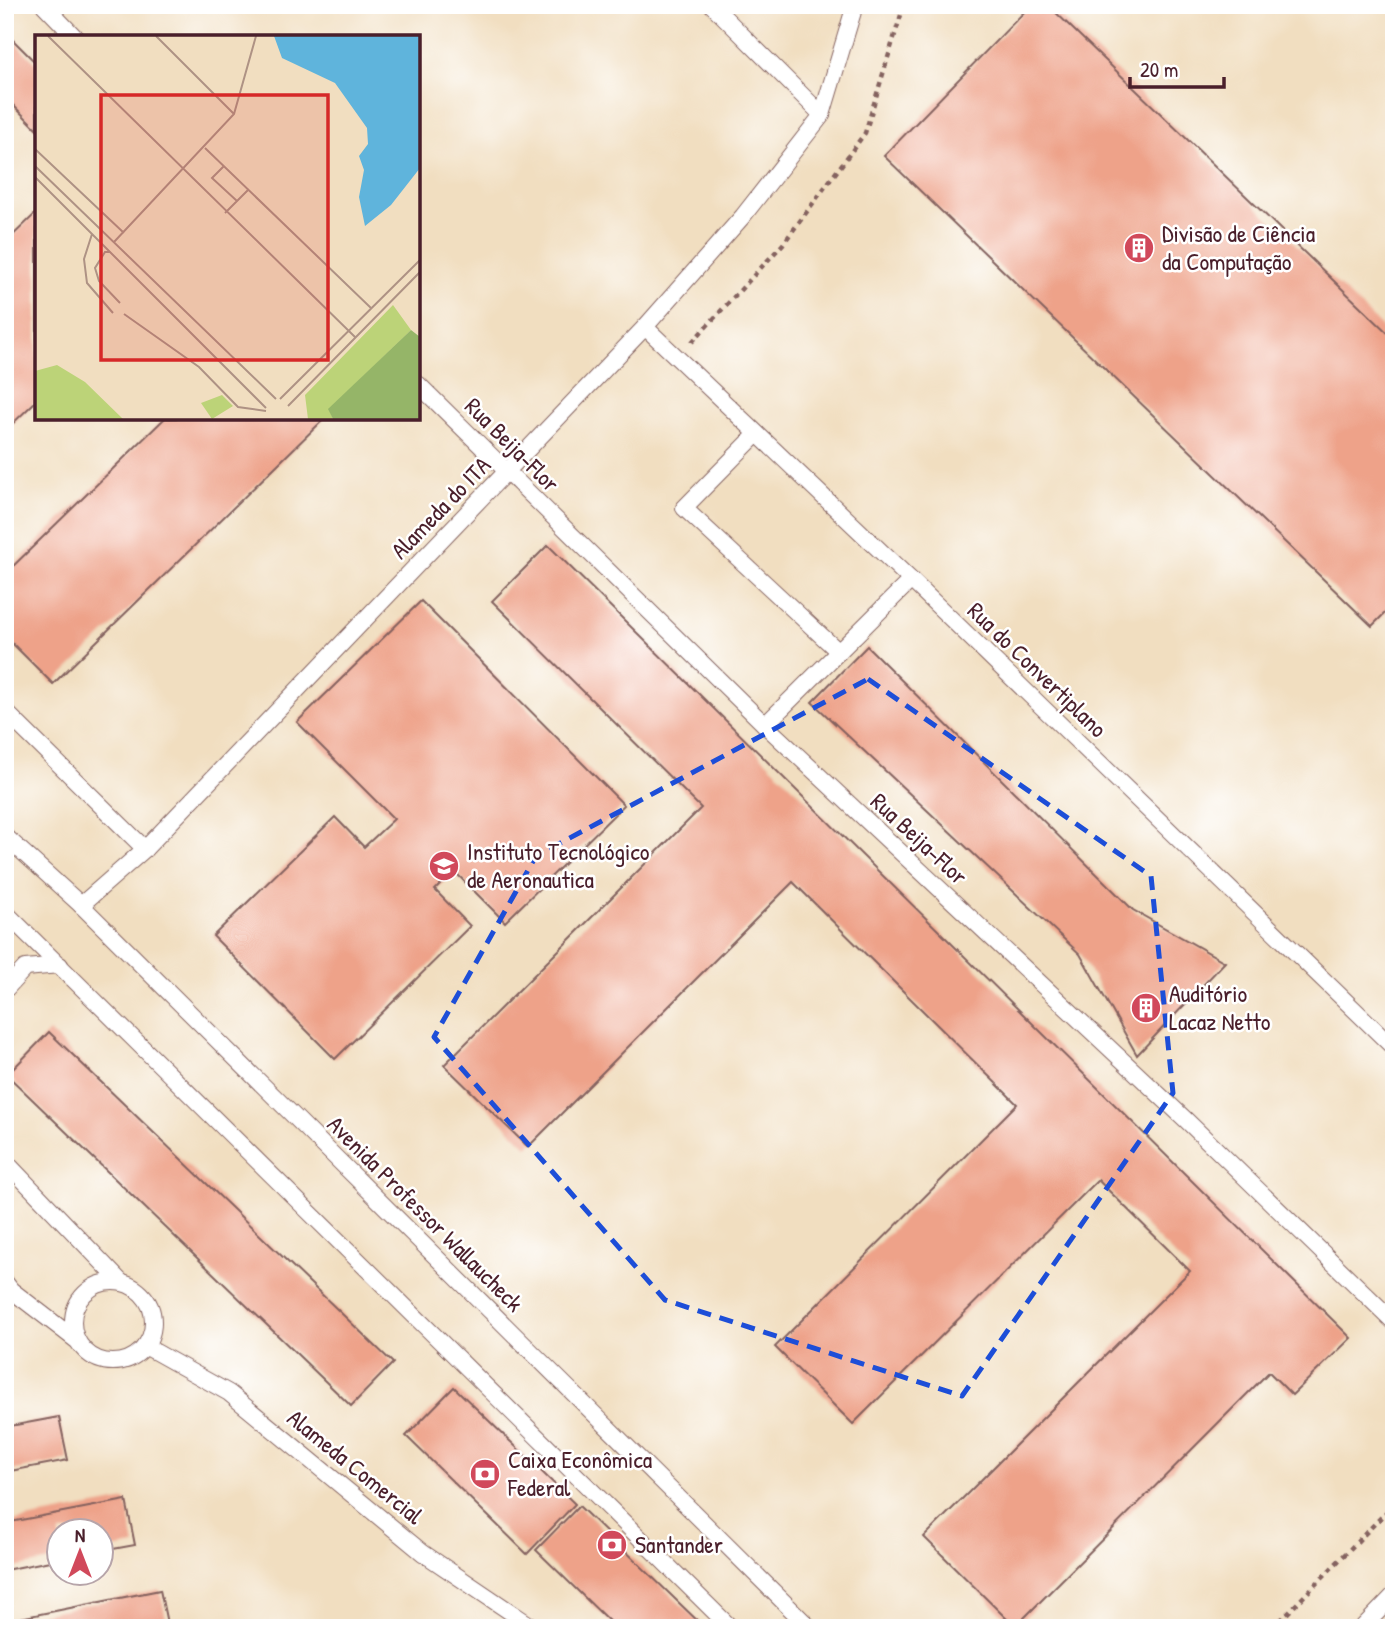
<svg xmlns="http://www.w3.org/2000/svg" width="1399" height="1633" font-family="'Patrick Hand',sans-serif">
<style>
.building{fill:#eea289}
.lines{fill:none;stroke-linecap:round;stroke-linejoin:round}
.service-casing{stroke:#84625f;stroke-width:18}
.path{stroke:#84625f;stroke-width:4.5;stroke-dasharray:5 5;stroke-linecap:butt}
.service{stroke:#fff;stroke-width:16}
.marked{fill:none;stroke:#1d4ed8;stroke-width:5;stroke-dasharray:14 9;stroke-linejoin:round}
.labels{text-anchor:middle;stroke-width:5;stroke-linejoin:round;paint-order:stroke}
.poi-label{font-size:24px;fill:#4a1f2b;stroke:#fff;text-anchor:start}
.street-label{font-size:24px;fill:#4a1f2b;stroke:#fff}
.inset-road{fill:none;stroke:#ae9284;stroke-width:2}
.view{fill:#d62828;fill-opacity:0.15;stroke:#d62828;stroke-width:3.5}
.inset-edge{fill:none;stroke:#4a1f2b;stroke-width:3.5}
</style>
<rect width="100%" height="100%" fill="#fff"/>
<filter id="ink" filterUnits="userSpaceOnUse"><feTurbulence type="fractalNoise" baseFrequency=".0143" numOctaves="2"/><feDisplacementMap in="SourceGraphic" scale="14" xChannelSelector="R" yChannelSelector="G"/><feConvolveMatrix kernelMatrix="1 2 1 2 8 2 1 2 1" color-interpolation-filters="sRGB"/></filter>
<filter id="wash" filterUnits="userSpaceOnUse"><feTurbulence type="fractalNoise" baseFrequency=".00686" numOctaves="4" result="noise"/><feDisplacementMap in="SourceGraphic" scale="28" xChannelSelector="R" yChannelSelector="G"/><feGaussianBlur stdDeviation="1.57" result="paint"/><feColorMatrix in="noise" values="0 0 0 0 0 0 0 0 0 0 0 0 0 0 0 0 0 1.4 0 .05"/><feComposite in="paint" operator="in"/></filter>
<g filter="url(#wash)">
<rect width="100%" height="100%" fill="#f1dec0"/>
<g id="blocks">
<g class="building">
<polygon points="1031,5 1048,5 1394,339 1394,604 1372,626 884,156"/>
<polygon points="5,32 37,64 37,129 5,97"/>
<polygon points="37,212 37,400 5,431 5,243"/>
<polygon points="165,418 325,418 53,684 5,636 5,574"/>
<polygon points="548,545 1351,1338 1292,1395 1269,1372 1015,1627 924,1537 1190,1271 1098,1180 853,1424 775,1347 1017,1104 793,882 528,1147 444,1065 701,808 492,601"/>
<polygon points="421,601 624,805 505,922 454,871 435,890 470,926 335,1059 213,936 335,817 364,847 394,819 297,722"/>
<polygon points="867,646 1133,910 1225,962 1137,1055 1080,954 812,702"/>
<polygon points="49,1032 393,1363 351,1406 7,1075"/>
<polygon points="454,1387 575,1504 527,1554 406,1436"/>
<polygon points="59,1417 68,1460 5,1472 5,1427"/>
<polygon points="126,1500 135,1545 102,1551 102,1532 60,1532 60,1559 5,1570 5,1523"/>
<polygon points="579,1506 705,1628 616,1628 536,1550"/>
<polygon points="160,1590 168,1628 5,1628 5,1621"/>
</g>
</g>
</g>
<g filter="url(#ink)">
<use href="#blocks" fill-opacity="0" stroke="#84625f" stroke-width="2"/>
<g class="lines">
<g class="service-casing">
<g id="service">
<polyline points="44,5 75,37"/>
<polyline points="712,5 822,115"/>
<polyline points="645,327 911,580 1394,1048"/>
<polyline points="418,384 765,725 1185,1119 1394,1322"/>
<polyline points="757,434 684,508 839,652"/>
<polyline points="5,711 145,849"/>
<polyline points="765,725 911,580"/>
<polyline points="5,836 81,905 810,1628"/>
<polyline points="81,905 145,849 645,327 743,216 822,115 855,5"/>
<polyline points="5,912 731,1628"/>
<polyline points="5,990 25,968 60,965"/>
<polyline points="5,1161 122,1283"/>
<polyline points="5,1282 11,1290 76,1340"/>
<circle cx="113" cy="1322" r="40"/>
<polyline points="145,1346 229,1393 423,1553 534,1628"/>
<polyline points="1362,1628 1394,1595"/>
</g>
</g>
<g class="path">
<polyline points="692,342 783,244 865,133 904,5"/>
<polyline points="1273,1628 1394,1504"/>
</g>
<use href="#service" class="service"/>
</g>
</g>
<path class="marked" d="M868,679L1151,876L1173,1093L962,1396L665,1300L434,1037L536,856Z"/>
<defs>
<g id="building-disc" transform="scale(1.575)"><circle r="9.5" fill="#d1495b" stroke="#fff"/><path d="M-4-6H4V6H1V3H-1V6H-4ZM-2.5-4.3h1.7v1.8h-1.7ZM.8-4.3h1.7v1.8H.8ZM-2.5-1h1.7V.8h-1.7ZM.8-1h1.7V.8H.8Z" fill="#fff"/></g>
<g id="university-disc" transform="scale(1.575)"><circle r="9.5" fill="#d1495b" stroke="#fff"/><path d="M0-5L7-2L0 1L-7-2ZM-4 1L0 2.5L4 1V4Q0 6-4 4Z" fill="#fff"/></g>
<g id="bank-disc" transform="scale(1.575)"><circle r="9.5" fill="#d1495b" stroke="#fff"/><path d="M-6-4H6V4H-6ZM0-2.3a2.3 2.3 0 1 0 0 4.6a2.3 2.3 0 1 0 0-4.6Z" fill="#fff"/></g>
</defs>
<g fill-rule="evenodd">
<use href="#building-disc" x="1139" y="248"/>
<use href="#university-disc" x="444" y="866"/>
<use href="#building-disc" x="1146" y="1008"/>
<use href="#bank-disc" x="485" y="1474"/>
<use href="#bank-disc" x="612" y="1545"/>
</g>
<g class="labels">
<g class="poi-label">
<text x="1162" y="242">Divisão de Ciência<tspan x="1162" dy="28">da Computação</tspan></text>
<text x="467" y="860">Instituto Tecnológico<tspan x="467" dy="28">de Aeronautica</tspan></text>
<text x="1169" y="1002">Auditório<tspan x="1169" dy="28">Lacaz Netto</tspan></text>
<text x="508" y="1468">Caixa Econômica<tspan x="508" dy="28">Federal</tspan></text>
<text x="635" y="1553">Santander</text>
</g>
<g class="street-label">
<text transform="translate(512 445) rotate(45)" y="8">Rua Beija-Flor</text>
<text transform="translate(441 508) rotate(-46)" y="8">Alameda do ITA</text>
<text transform="translate(1037 670) rotate(44)" y="8">Rua do Convertiplano</text>
<text transform="translate(919 839) rotate(43)" y="8">Rua Beija-Flor</text>
<text transform="translate(425 1214) rotate(45)" y="8">Avenida Professor Wallaucheck</text>
<text transform="translate(355 1467) rotate(39)" y="8">Alameda Comercial</text>
</g>
</g>
<g transform="translate(35 35)">
<rect width="385" height="385" fill="#f1dec0"/>
<path d="M358,270L376,295L294,374L298,384H273L270,360ZM22,330L50,347L88,384H0V336ZM187,360L198,371L177,384L166,368Z" fill="#bcd378"/>
<path d="M376,295L385,302V384H298L293,374Z" fill="#95b568"/>
<path d="M239,1H385V133L356,170L330,191L324,162L329,135L324,121L333,109L332,93L300,48L247,23Z" fill="#5fb4dc"/>
<path class="inset-road" d="M13,1L320,302M121,1L199,79M170,113L337,274M0,114L89,198M0,131L241,364M189,131L177,143L202,166M0,142L231,373M190,178L214,154M57,199L49,224L52,248L78,278M79,207L199,79L221,1M75,217H70L60,233L64,246L85,268M89,279L164,332L203,372L231,376M245,364L385,225M253,371L385,237"/>
<path class="view" d="M66,60H293V325H66Z"/>
<rect width="385" height="385" class="inset-edge"/>
</g>
<rect width="1399" height="1633" fill="none" stroke="#fff" stroke-width="28"/>
<g transform="translate(80 1552)"><circle r="33" fill="#ffffff" stroke="#b7a5aa" stroke-width="2"/>
<path d="M0-5L12 26L0 18L-12 26Z" fill="#d1495b"/>
<text y="-10" font-size="19" font-weight="bold" text-anchor="middle" fill="#4a1f2b">N</text>
</g>
<path d="M1130 77v10h94v-10" fill="none" stroke="#4a1f2b" stroke-width="3.5"/>
<text x="1140" y="77" font-size="21" fill="#4a1f2b" stroke="#ffffff" stroke-width="5" paint-order="stroke">20 m</text>
</svg>
